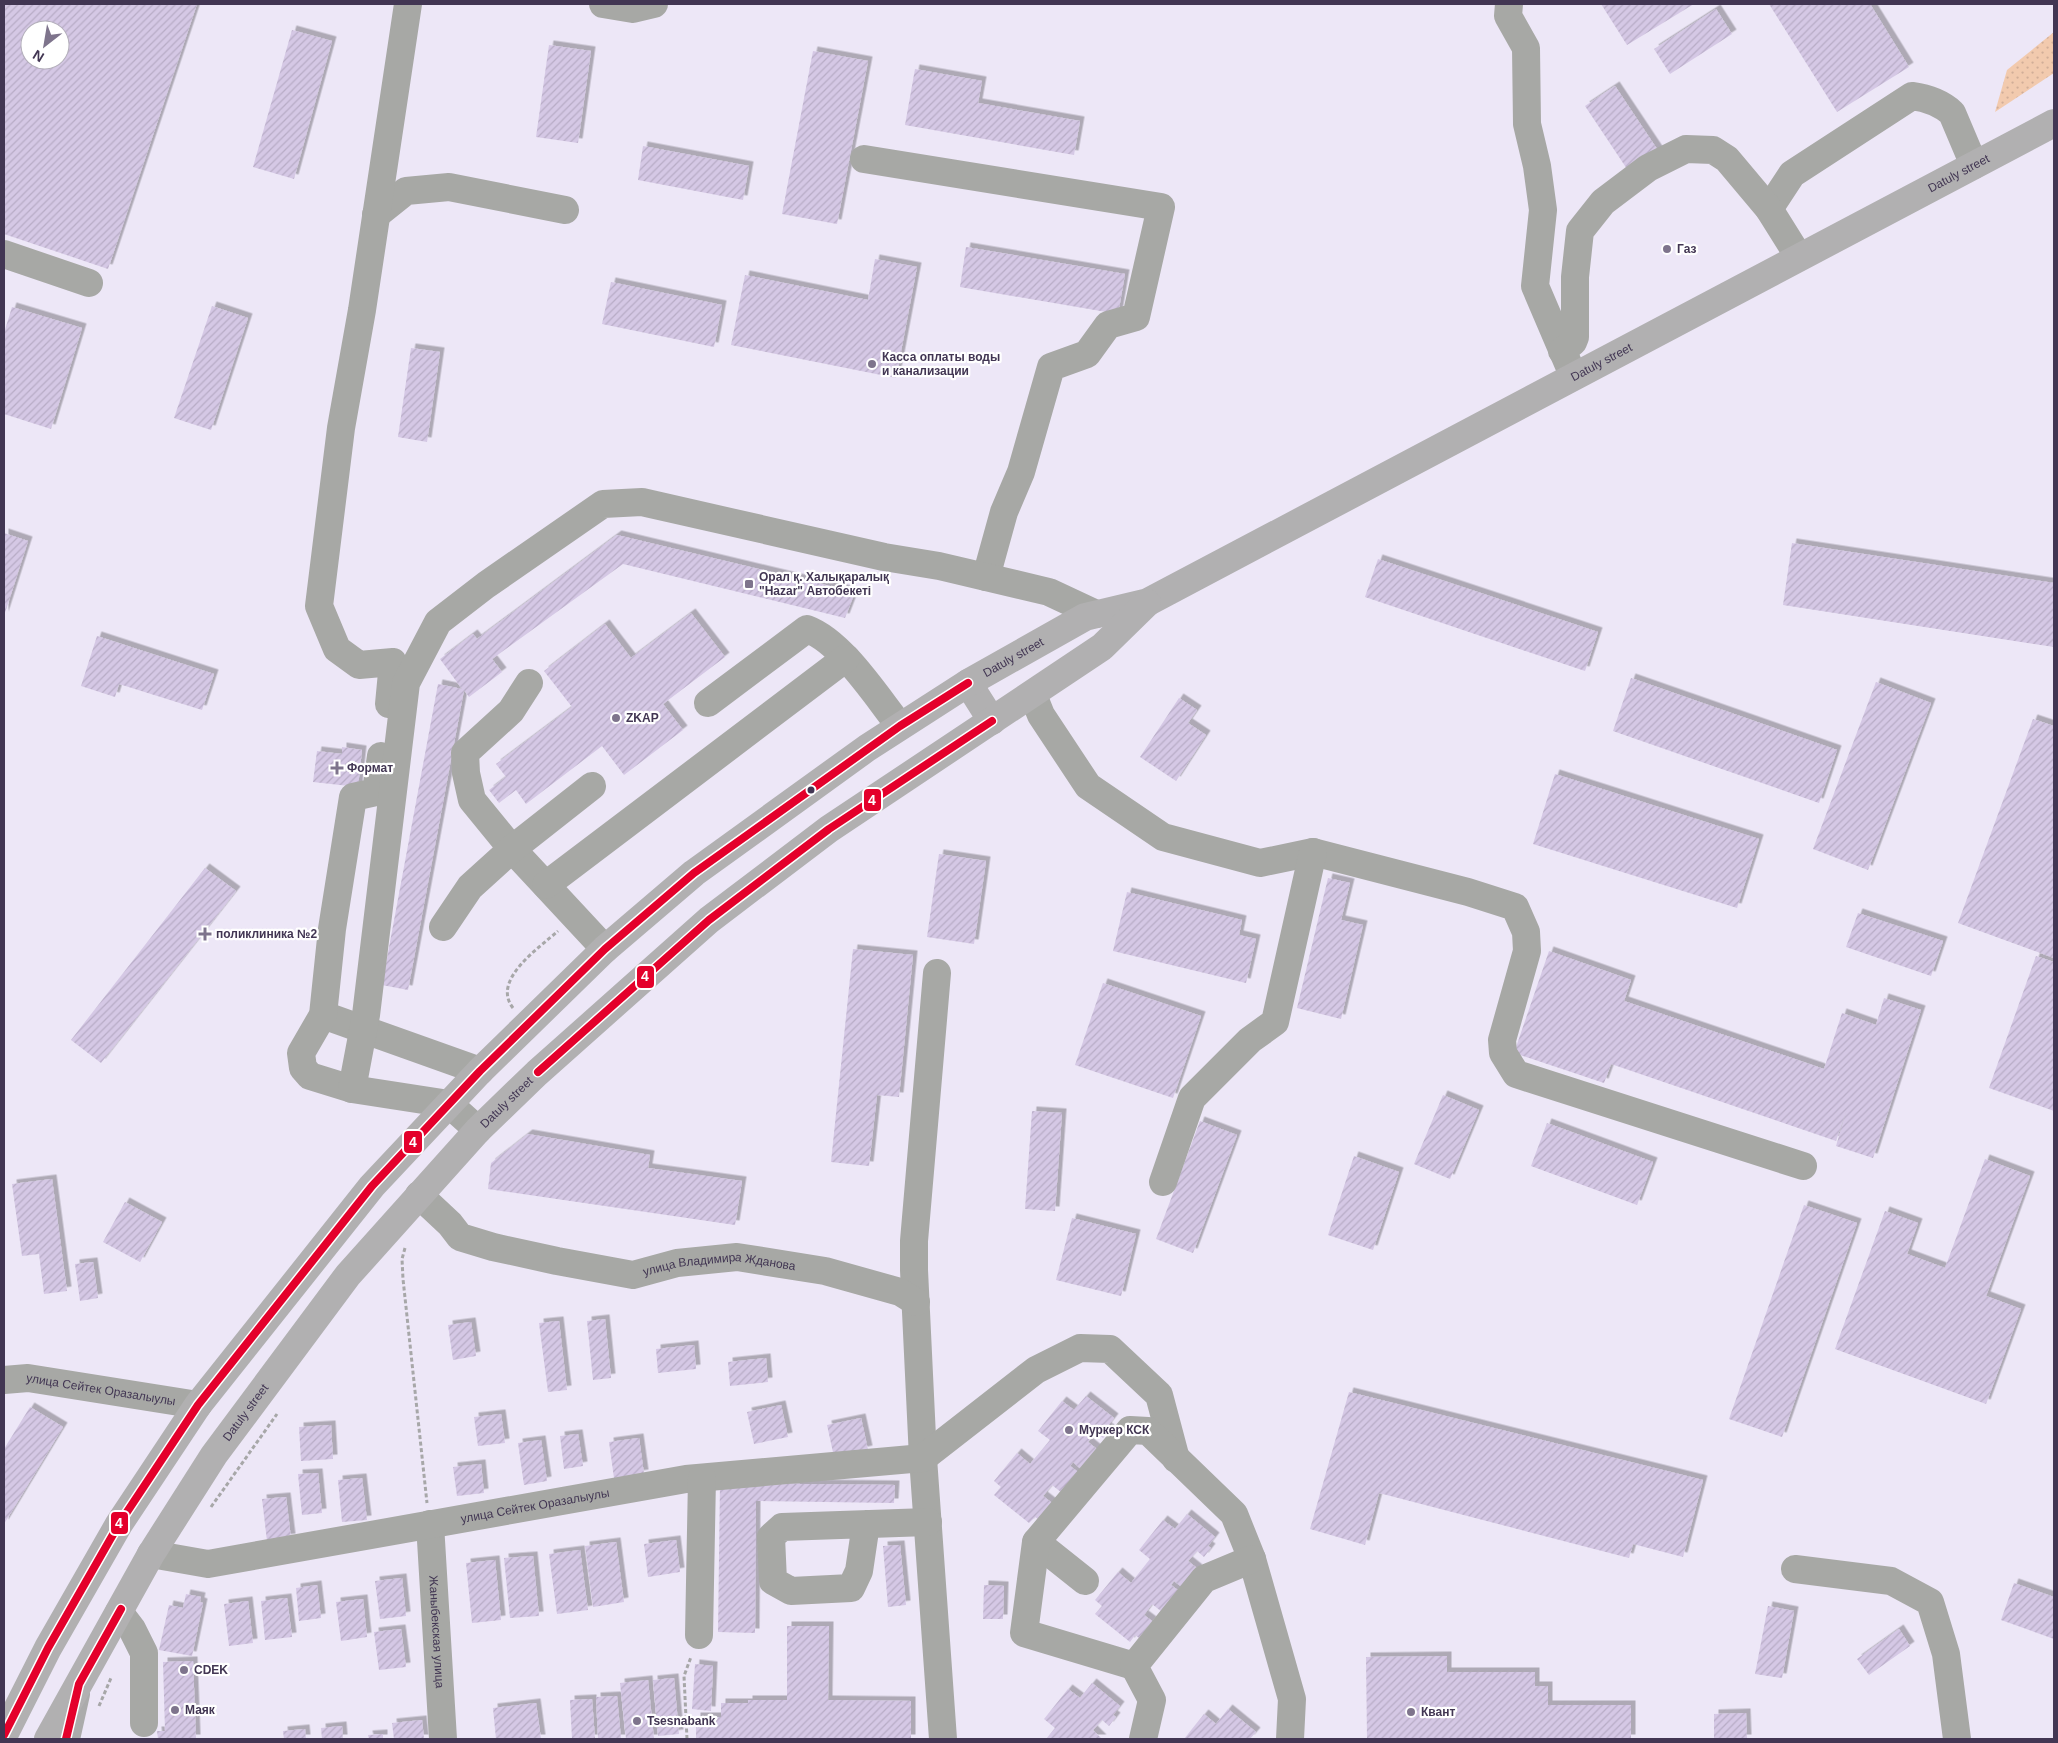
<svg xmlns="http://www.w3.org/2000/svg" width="2058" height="1743" font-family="Arial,sans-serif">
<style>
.grass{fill:url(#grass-dots)}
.building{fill:url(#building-hatch);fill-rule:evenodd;filter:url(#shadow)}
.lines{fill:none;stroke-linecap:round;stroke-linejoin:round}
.path{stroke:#a7a7a8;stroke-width:3;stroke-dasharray:4 2.5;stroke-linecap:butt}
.minor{stroke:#a7a8a5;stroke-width:28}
.major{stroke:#ababab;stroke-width:28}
.highway{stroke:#b1b0b1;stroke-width:28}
.bus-1-casing{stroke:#fff;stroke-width:11}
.bus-1{stroke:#e4002b;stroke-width:8}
.poi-dot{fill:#7e748c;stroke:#fff;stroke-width:2}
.bus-dot{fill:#423653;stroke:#fff;stroke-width:2}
.labels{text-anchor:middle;stroke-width:4.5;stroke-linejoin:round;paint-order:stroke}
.street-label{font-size:12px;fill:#423653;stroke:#fff}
.poi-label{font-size:12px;font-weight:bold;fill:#423653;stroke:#fff;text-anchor:start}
.line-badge{stroke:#fff;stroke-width:2}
.badge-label{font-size:14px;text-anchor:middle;font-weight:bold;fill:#fff}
</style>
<defs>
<pattern id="grass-dots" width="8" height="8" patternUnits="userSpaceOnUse" patternTransform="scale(1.25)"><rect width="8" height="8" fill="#f2caae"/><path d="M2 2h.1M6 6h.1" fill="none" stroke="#d1ae98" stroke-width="1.8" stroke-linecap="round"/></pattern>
<pattern id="building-hatch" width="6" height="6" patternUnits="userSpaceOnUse" patternTransform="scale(1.25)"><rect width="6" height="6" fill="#d5c8e5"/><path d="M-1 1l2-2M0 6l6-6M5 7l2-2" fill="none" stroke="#b8acc6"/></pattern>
<filter id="shadow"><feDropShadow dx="4.5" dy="-4.5" stdDeviation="0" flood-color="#0004"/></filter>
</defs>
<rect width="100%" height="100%" fill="#ede7f7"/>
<polygon class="grass" points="2054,32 2054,73 1995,112 2007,70"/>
<g class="building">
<path d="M4,4H197L108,269L4,234ZM30,30H60V60H30Z"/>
<polygon points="1601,4 1694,4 1627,45"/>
<polygon points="1769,4 1870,4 1909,67 1837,112"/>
<polygon points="1716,9 1732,34 1670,74 1654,49"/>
<polygon points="292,30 332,41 294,179 253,167"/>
<polygon points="549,45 591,51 578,143 536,137"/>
<polygon points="813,51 868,61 837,224 782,214"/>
<polygon points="915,69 982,81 978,103 1080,121 1074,155 905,125"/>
<polygon points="1615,86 1659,152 1629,172 1585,106"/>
<polygon points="643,146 749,166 743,200 638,180"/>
<polygon points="966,247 1125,274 1118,314 960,287"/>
<polygon points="875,259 917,267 896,378 731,345 745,275 868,300"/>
<polygon points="611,282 722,305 714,347 602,324"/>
<polygon points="212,306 248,318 211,430 174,418"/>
<polygon points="12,307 82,328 51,429 4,414 4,333"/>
<polygon points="411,348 440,352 427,442 398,437"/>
<polygon points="4,533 28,541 4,616"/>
<polygon points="617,535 855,592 845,618 623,564 492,659 502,672 469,697 464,690 408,990 382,985 438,684 462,689 440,659 473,634 477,639"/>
<polygon points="1792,543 2054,583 2054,647 1783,605"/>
<polygon points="1378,559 1598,632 1585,671 1365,597"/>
<polygon points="691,613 725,657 663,704 683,730 624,775 602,746 526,804 516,790 499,803 489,790 506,777 496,764 572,707 544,671 605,624 631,658"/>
<polygon points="97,636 214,674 202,710 119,684 115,697 81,686"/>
<polygon points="1631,678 1837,750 1819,803 1613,731"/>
<polygon points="1876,682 1931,703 1868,870 1813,849"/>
<polygon points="1179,698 1197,710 1188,723 1206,735 1176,781 1140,757"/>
<polygon points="2033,719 2054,726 2054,958 1958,923"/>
<polygon points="342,747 362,750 358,787 313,782 317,751 342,754"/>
<polygon points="1555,774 1759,839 1737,908 1533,844"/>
<polygon points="939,854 986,861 974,944 927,937"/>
<polygon points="205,868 236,891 101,1063 71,1040"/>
<polygon points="1328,878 1350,883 1341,920 1363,925 1341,1019 1297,1008"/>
<polygon points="1127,892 1242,920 1239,935 1256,939 1246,983 1113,951"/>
<polygon points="1858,913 1943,941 1931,976 1846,947"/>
<polygon points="853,949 913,955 899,1097 877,1095 869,1166 831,1162"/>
<polygon points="1549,951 1631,980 1624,1001 1824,1069 1842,1013 1876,1025 1884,998 1921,1010 1873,1158 1836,1146 1847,1109 1836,1141 1611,1064 1604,1083 1514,1053"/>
<polygon points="2036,956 2054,962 2054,1111 1989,1088"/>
<polygon points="1103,983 1201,1016 1173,1098 1075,1065"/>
<polygon points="1443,1095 1479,1110 1450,1179 1414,1164"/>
<polygon points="1032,1111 1062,1113 1055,1211 1025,1209"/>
<polygon points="1200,1121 1237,1135 1193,1253 1156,1239"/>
<polygon points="1547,1123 1653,1162 1637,1205 1531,1166"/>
<polygon points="528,1134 650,1155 648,1168 742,1181 735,1225 488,1189 491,1163"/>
<polygon points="1354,1156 1399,1172 1373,1250 1328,1235"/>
<polygon points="1985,1159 2030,1176 1986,1296 2021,1309 1986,1404 1835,1349 1885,1211 1918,1223 1907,1254 1945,1268"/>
<polygon points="52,1179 67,1291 44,1294 39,1254 22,1256 12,1184"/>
<polygon points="125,1202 162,1222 140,1262 103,1242"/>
<polygon points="1804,1205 1857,1223 1782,1437 1729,1419"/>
<polygon points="1072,1218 1136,1234 1121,1296 1056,1280"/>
<polygon points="93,1262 98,1298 80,1301 75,1264"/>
<polygon points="605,1319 611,1378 593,1380 587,1321"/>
<polygon points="559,1321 567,1390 548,1392 539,1323"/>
<polygon points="471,1322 476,1356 453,1360 448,1325"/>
<polygon points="694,1345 696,1369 658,1373 656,1349"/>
<polygon points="766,1358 768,1382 730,1386 728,1362"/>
<polygon points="1349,1392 1703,1480 1683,1557 1633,1544 1629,1558 1379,1493 1365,1545 1310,1529"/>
<polygon points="1086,1396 1114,1418 1107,1427 1110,1429 1103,1438 1096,1432 1088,1442 1098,1450 1082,1470 1073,1462 1070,1466 1078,1472 1062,1493 1052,1485 1043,1496 1052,1503 1038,1519 1035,1517 1029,1523 994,1495 1001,1487 994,1481 1017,1453 1030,1464 1050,1440 1038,1431 1062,1401 1074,1410"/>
<polygon points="781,1405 788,1437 754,1444 747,1412"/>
<polygon points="30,1407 63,1427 4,1524 4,1449"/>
<polygon points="501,1414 505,1443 478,1446 474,1417"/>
<polygon points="861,1418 868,1450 834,1457 827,1425"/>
<polygon points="331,1425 333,1459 301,1461 299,1427"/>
<polygon points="578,1434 583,1466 564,1469 560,1436"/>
<polygon points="639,1438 644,1474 614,1478 609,1442"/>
<polygon points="541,1440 547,1481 524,1485 518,1443"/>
<polygon points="481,1464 484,1493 457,1496 453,1467"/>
<polygon points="318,1473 322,1513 302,1515 298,1474"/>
<polygon points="362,1478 367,1520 342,1522 338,1480"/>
<polygon points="720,1483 895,1485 894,1503 756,1501 755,1633 718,1632"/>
<polygon points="286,1497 291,1538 267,1541 262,1499"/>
<polygon points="1187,1514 1215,1537 1208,1546 1211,1548 1204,1557 1197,1551 1188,1561 1198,1569 1183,1588 1174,1581 1171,1585 1179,1591 1162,1612 1152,1604 1144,1615 1152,1621 1139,1638 1135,1635 1130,1642 1095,1614 1102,1606 1095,1600 1118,1572 1131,1583 1150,1559 1139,1550 1163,1520 1175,1529"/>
<polygon points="676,1540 680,1572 648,1577 644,1544"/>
<polygon points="616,1542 624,1602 593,1607 585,1546"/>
<polygon points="900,1545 906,1605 888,1607 883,1546"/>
<polygon points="580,1550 588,1610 557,1614 549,1554"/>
<polygon points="533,1556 539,1616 510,1618 504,1558"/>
<polygon points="495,1560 501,1620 472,1623 466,1563"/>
<polygon points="402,1578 406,1616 380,1619 375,1581"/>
<polygon points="2014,1583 2054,1597 2054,1639 2001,1620"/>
<polygon points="317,1585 321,1618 299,1621 296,1588"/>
<polygon points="984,1585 1004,1586 1003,1619 983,1619"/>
<polygon points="186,1594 201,1597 200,1602 203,1603 192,1656 159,1650 169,1605 183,1608"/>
<polygon points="287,1598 292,1637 265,1640 261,1601"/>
<polygon points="363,1599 367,1637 341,1641 336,1602"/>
<polygon points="248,1601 253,1643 229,1646 224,1604"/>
<polygon points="1768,1606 1794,1611 1782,1678 1755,1674"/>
<polygon points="787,1626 829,1626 828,1700 911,1701 911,1739 696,1739 696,1717 721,1717 721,1703 748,1703 748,1700 787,1700"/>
<polygon points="401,1629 406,1667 379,1670 374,1632"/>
<polygon points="1899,1629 1910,1646 1869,1675 1857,1659"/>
<polygon points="1447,1656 1447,1672 1535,1672 1535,1686 1548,1686 1548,1705 1631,1705 1631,1739 1367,1739 1366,1657"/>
<polygon points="193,1661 196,1739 158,1739 157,1731 165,1731 163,1662"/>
<polygon points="695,1664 713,1666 711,1711 692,1709"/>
<polygon points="674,1678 679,1734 658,1736 653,1680"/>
<polygon points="648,1680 654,1739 626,1739 620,1683"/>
<polygon points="1092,1683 1120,1706 1113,1715 1116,1717 1109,1726 1102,1720 1093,1730 1102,1739 1046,1739 1055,1728 1044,1719 1068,1689 1080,1698"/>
<polygon points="617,1696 621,1739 598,1739 596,1697"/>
<polygon points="592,1699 595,1739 572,1739 570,1700"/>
<polygon points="536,1703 541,1739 496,1739 493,1708"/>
<polygon points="1228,1709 1256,1732 1250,1739 1184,1739 1204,1714 1216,1724"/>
<polygon points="1746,1713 1747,1739 1714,1739 1714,1714"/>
<polygon points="422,1720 424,1739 394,1739 392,1723"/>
<polygon points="342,1726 343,1739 322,1739 321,1728"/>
<polygon points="305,1729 306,1739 284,1739 283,1731"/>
<polygon points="383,1734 383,1739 369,1739 368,1735"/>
</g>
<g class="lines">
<g class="path">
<path d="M513,1008C491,980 539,948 558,931"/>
<polyline points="405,1248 402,1259 403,1279 427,1503"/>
<polyline points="211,1507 277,1414"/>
<polyline points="99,1706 111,1678"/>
<polyline points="687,1739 684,1676 691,1657"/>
</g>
<g class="minor">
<polyline points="603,4 633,9 654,4"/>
<polyline points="1509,4 1508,16 1526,48 1527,124 1537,166 1543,210 1535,286 1570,368"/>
<polyline points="864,159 1161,207 1136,317 1108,325 1087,354 1051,367 1021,472 1004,512 986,577"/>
<path d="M1769,209L1792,174L1912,96C1927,98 1941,103 1952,113L1974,165"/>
<polyline points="376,215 406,191 449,187 565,210"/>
<polyline points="4,254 89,283"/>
<polyline points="1562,351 1573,342 1575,337 1575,277 1580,231 1603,202 1648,168 1686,149 1713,150 1727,159 1769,209 1799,257"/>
<polyline points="529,683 511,711 465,753 466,773 472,800 512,849 605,949"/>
<polyline points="1033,695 1041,715 1088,786 1163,837 1260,863 1313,852 1468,892 1515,907 1526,932 1527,951 1502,1040 1503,1053 1516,1074 1803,1166"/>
<path d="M708,703L807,629C842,642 876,696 900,726"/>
<polyline points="389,704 393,662 359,665 337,649 319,606 341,428 362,310 408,4"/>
<polyline points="546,885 846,658"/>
<polyline points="443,927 470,887 512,849 592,786"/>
<polyline points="937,973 914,1241 914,1270 923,1458 943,1739"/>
<polyline points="323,1015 480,1071"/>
<polyline points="352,1089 310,1076 303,1068 301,1053 323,1015 332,929 353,797 376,792 381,756"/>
<polyline points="478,1130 449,1104 352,1089 366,1015 406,683 438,622 486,585 603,504 642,502 884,557 939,566 1049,592 1096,614"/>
<polyline points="1163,1182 1192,1098 1250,1040 1275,1022 1313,852"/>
<path id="s1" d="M419,1195L450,1224L460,1237L493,1247L557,1261L633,1275L677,1263L737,1257L825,1271L900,1292L916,1302"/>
<path id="s2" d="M4,1380L28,1378L198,1405"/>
<path id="s3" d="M430,1524L443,1739"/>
<polyline points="866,1524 859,1571 851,1588 791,1591 773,1581 771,1537 782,1527 928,1522"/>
<polyline points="1036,1542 1085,1581"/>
<path id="s4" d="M151,1554L208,1564L686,1479L923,1458L1036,1370L1080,1348L1110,1349L1159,1395L1176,1459"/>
<polyline points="1795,1569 1891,1581 1930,1602 1946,1654 1957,1739"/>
<polyline points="119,1612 132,1629 144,1653 144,1723"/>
<polyline points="699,1635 702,1478"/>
<polyline points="1134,1666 1024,1633 1036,1542 1130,1430 1148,1431 1234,1514 1252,1559 1292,1699 1290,1739"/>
<polyline points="1143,1739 1152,1700 1134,1666 1204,1579 1252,1559"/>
</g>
<polyline class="major" points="66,1739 76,1694"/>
<g class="highway">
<polyline points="968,683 992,721"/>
<path id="s5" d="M4,1735L48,1648L119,1524L198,1405L372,1186L480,1071L605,949L694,873L867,748L968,683L1085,617L1148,602L2054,123"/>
<path id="s6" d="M48,1739L151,1554L214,1455L348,1275L478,1130L537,1073L709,920L829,829L1102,647L1147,603"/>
</g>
<g class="bus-1-casing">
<g id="bus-1">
<polyline points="538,1072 709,920 829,829 992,721"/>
<polyline points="4,1735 48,1648 119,1524 198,1405 372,1186 480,1071 605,949 694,873 900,726 968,683"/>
<polyline points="66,1739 79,1684 121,1609"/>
</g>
</g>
<use href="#bus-1" class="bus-1"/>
</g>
<g class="poi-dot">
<circle cx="1667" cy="249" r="5"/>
<circle cx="872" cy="364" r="5"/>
<rect x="744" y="579" width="10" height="10" rx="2.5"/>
<circle cx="616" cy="718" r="5"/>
<path d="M334.5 760.5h5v5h5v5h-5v5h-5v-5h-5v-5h5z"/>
<path d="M202.5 926.5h5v5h5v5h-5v5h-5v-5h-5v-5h5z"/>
<circle cx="1069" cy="1430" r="5"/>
<circle cx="184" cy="1670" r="5"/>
<circle cx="175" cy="1710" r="5"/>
<circle cx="1411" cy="1712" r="5"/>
<circle cx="637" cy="1721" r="5"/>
</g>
<circle class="bus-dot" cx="811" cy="790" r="4.5"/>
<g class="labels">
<g class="street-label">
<text dy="4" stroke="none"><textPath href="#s5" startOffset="2562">Datuly street</textPath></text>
<text dy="4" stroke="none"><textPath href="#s5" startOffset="2158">Datuly street</textPath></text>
<text dy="4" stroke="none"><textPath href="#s5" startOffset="1498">Datuly street</textPath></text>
<text dy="4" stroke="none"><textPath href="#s6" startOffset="788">Datuly street</textPath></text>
<text dy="4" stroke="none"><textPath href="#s1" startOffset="324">улица Владимира Жданова</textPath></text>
<text dy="4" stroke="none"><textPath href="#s2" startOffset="98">улица Сейтек Оразалыулы</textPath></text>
<text dy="4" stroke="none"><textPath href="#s6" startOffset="382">Datuly street</textPath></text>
<text dy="4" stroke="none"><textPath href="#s4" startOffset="390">улица Сейтек Оразалыулы</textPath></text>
<text dy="4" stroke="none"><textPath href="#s3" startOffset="108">Жаныбекская улица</textPath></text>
</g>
<g class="poi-label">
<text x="1677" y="253">Газ</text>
<text x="882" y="361">Касса оплаты воды<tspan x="882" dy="14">и канализации</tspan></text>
<text x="759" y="581">Орал қ. Халықаралық<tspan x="759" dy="14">"Hazar" Автобекеті</tspan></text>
<text x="626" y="722">ZKAP</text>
<text x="347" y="772">Формат</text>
<text x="216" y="938">поликлиника №2</text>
<text x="1079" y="1434">Муркер КСК</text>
<text x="194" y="1674">CDEK</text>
<text x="185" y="1714">Маяк</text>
<text x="1421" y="1716">Квант</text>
<text x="647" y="1725">Tsesnabank</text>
</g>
</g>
<g class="line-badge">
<rect x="863" y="788" width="19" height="24" rx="5" fill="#e4002b"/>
<rect x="636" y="965" width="19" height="24" rx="5" fill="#e4002b"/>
<rect x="403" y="1130" width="20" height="24" rx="5" fill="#e4002b"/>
<rect x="110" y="1511" width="19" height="24" rx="5" fill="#e4002b"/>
</g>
<g class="badge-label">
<text x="872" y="805">4</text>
<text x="645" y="981">4</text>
<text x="413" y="1147">4</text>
<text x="119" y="1528">4</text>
</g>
<rect width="2058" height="1743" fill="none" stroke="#423653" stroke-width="10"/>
<g transform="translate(45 45) rotate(211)"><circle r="24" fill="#ffffff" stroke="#b3afba"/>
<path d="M0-4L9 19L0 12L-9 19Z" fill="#7e748c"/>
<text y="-8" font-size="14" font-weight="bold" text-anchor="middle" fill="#423653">N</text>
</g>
</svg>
